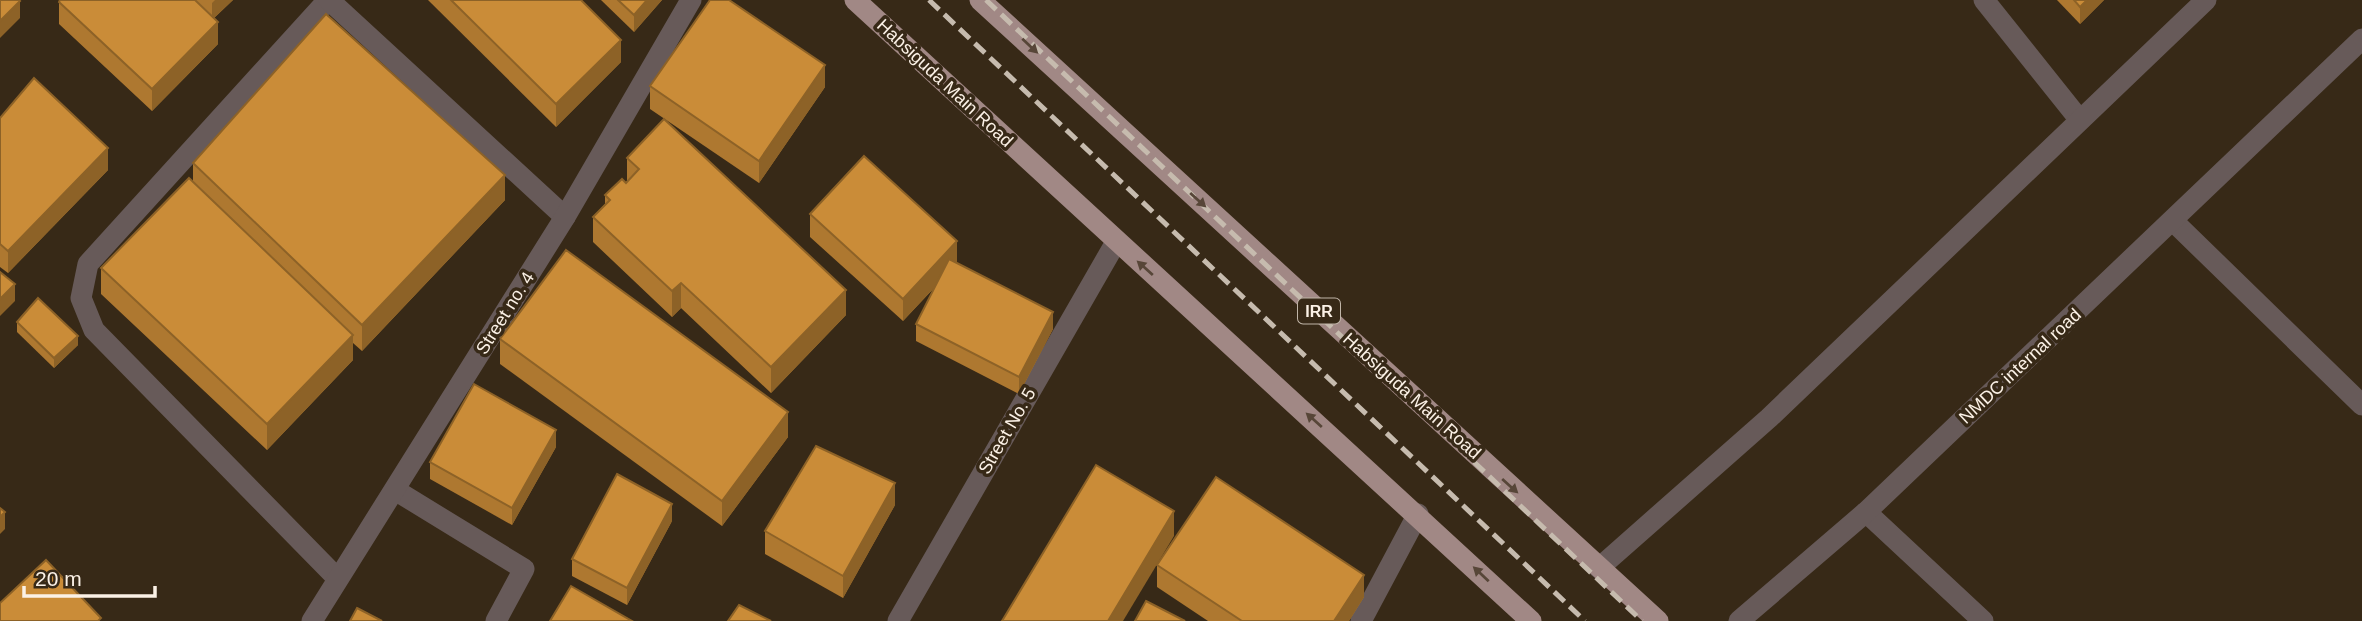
<svg xmlns="http://www.w3.org/2000/svg" width="2362" height="621" font-family="Helvetica,sans-serif">
<style>
.lines{fill:none;stroke-linecap:round;stroke-linejoin:round}
.service{stroke:#675a59;stroke-width:21}
.minor{stroke:#675a59;stroke-width:21}
.primary{stroke:#a18885;stroke-width:21}
.rail{stroke:#c6bbae;stroke-width:5;stroke-dasharray:14 7;stroke-linecap:butt}
.wall{fill:#ae7830}
.shaded-wall{fill:#8d6227}
.building{fill:#ca8c38;stroke:#8d6227;stroke-width:2}
.oneway{fill:#574638}
.labels{text-anchor:middle;stroke-width:7;stroke-linejoin:round;paint-order:stroke}
.shield{fill:#372917;stroke:#c0b5a8;stroke-width:2}
.shield-label{font-size:16px;font-weight:bold;fill:#fbf1e6}
.street-label{font-size:18px;fill:#fbf1e6;stroke:#372917}
</style>
<rect width="100%" height="100%" fill="#372917"/>
<g class="lines">
<g class="service">
<polyline points="1984,0 2079,119"/>
<polyline points="2173,221 2362,405"/>
<polyline points="1866,512 1983,621"/>
<polyline points="1599,568 1769,418 2206,0"/>
<polyline points="1739,621 1866,512 2362,39"/>
</g>
<g class="minor">
<polyline points="328,0 88,264 81,298 94,330 337,578"/>
<polyline points="329,0 565,217"/>
<polyline points="395,490 524,569 496,621"/>
<polyline points="312,621 565,217 691,0"/>
<polyline points="898,621 1116,242"/>
<polyline points="1361,621 1418,514"/>
</g>
<g class="primary">
<polyline points="855,0 1531,621"/>
<polyline points="980,0 1658,621"/>
</g>
<g class="rail">
<polyline points="929,0 1585,621"/>
<polyline points="986,0 1642,621"/>
</g>
</g>
<g class="wall">
<polygon points="60,0 233,0 214,18 218,44 152,111 59,24 59,2"/>
<polygon points="428,0 581,0 621,62 556,127"/>
<polygon points="601,0 662,0 634,32"/>
<polygon points="2057,0 2104,0 2080,24"/>
<polygon points="650,86 825,87 759,183 650,109"/>
<polygon points="0,118 108,170 8,273 0,267"/>
<polygon points="627,158 846,315 771,393 681,308 672,317 593,242 593,217 605,204 605,195 627,181"/>
<polygon points="193,163 505,200 362,351 353,343 353,360 267,450 101,294 101,268 193,181"/>
<polygon points="810,214 957,263 1053,329 1019,394 916,341 916,324 935,287 903,321 810,237"/>
<polygon points="17,322 78,345 54,368 17,332"/>
<polygon points="500,339 788,437 722,526 500,364"/>
<polygon points="556,447 512,525 430,479 430,462"/>
<polygon points="895,505 843,598 765,554 765,531"/>
<polygon points="672,521 627,605 572,576 572,559"/>
<polygon points="1157,565 1364,597 1349,621 1208,621 1157,587"/>
</g>
<g class="shaded-wall">
<polygon points="215,0 233,0 212,20 212,3"/>
<polygon points="647,0 662,0 634,32 634,15"/>
<polygon points="2087,0 2104,0 2080,24 2080,7"/>
<polygon points="20,1 20,18 0,38 0,21"/>
<polygon points="218,22 218,44 152,111 152,89"/>
<polygon points="621,40 621,62 556,127 556,104"/>
<polygon points="825,65 825,87 759,183 759,161"/>
<polygon points="108,148 108,170 8,273 8,251"/>
<polygon points="505,175 505,200 362,351 362,325"/>
<polygon points="957,241 957,263 903,321 903,299"/>
<polygon points="681,283 681,308 672,317 672,291"/>
<polygon points="15,284 15,301 0,316 0,299"/>
<polygon points="846,290 846,315 771,393 771,367"/>
<polygon points="1053,312 1053,329 1019,394 1019,377"/>
<polygon points="353,335 353,360 267,450 267,424"/>
<polygon points="78,336 78,345 54,368 54,358"/>
<polygon points="788,412 788,437 722,526 722,501"/>
<polygon points="556,430 556,447 512,525 512,508"/>
<polygon points="895,483 895,505 843,598 843,576"/>
<polygon points="672,504 672,521 627,605 627,588"/>
<polygon points="1174,511 1174,536 1123,621 1108,621"/>
<polygon points="5,512 5,529 0,534 0,517"/>
<polygon points="1364,575 1364,597 1349,621 1334,621"/>
</g>
<g class="building">
<polygon points="0,0 19,0 20,1 0,21"/>
<polygon points="60,0 195,0 218,22 152,89 59,2"/>
<polygon points="451,0 581,0 621,40 556,104"/>
<polygon points="618,0 647,0 634,15"/>
<polygon points="710,0 729,0 825,65 759,161 650,86"/>
<polygon points="2074,0 2087,0 2080,7"/>
<polygon points="326,14 505,175 362,325 193,163"/>
<polygon points="34,78 108,148 8,251 0,244 0,118"/>
<polygon points="664,119 846,290 771,367 681,283 672,291 593,217 610,200 605,195 622,179 626,183 639,169 627,158"/>
<polygon points="864,156 957,241 903,299 810,214"/>
<polygon points="189,178 353,335 267,424 101,268"/>
<polygon points="566,250 788,412 722,501 500,339"/>
<polygon points="949,259 1053,312 1019,377 916,324"/>
<polygon points="0,272 15,284 0,299"/>
<polygon points="38,298 78,336 54,358 17,322"/>
<polygon points="474,384 556,430 512,508 430,462"/>
<polygon points="816,446 895,483 843,576 765,531"/>
<polygon points="1096,465 1174,511 1108,621 1002,621"/>
<polygon points="617,474 672,504 627,588 572,559"/>
<polygon points="1216,477 1364,575 1334,621 1242,621 1157,565"/>
<polygon points="0,508 5,512 0,517"/>
<polygon points="46,560 101,618 98,621 0,621 0,603"/>
<polygon points="571,586 632,621 550,621"/>
<polygon points="1146,601 1185,621 1135,621"/>
<polygon points="739,605 771,621 728,621"/>
<polygon points="357,608 382,621 350,621"/>
</g>
<defs><path id="oneway-solid" d="M-6-.8H1V-3.2L6.5 0L1 3.2V.8H-6Z" transform="scale(1.75)"/></defs>
<g class="oneway">
<use href="#oneway-solid" transform="translate(1030 46) rotate(43)"/>
<use href="#oneway-solid" transform="translate(1198 200) rotate(42)"/>
<use href="#oneway-solid" transform="translate(1145 268) rotate(-138)"/>
<use href="#oneway-solid" transform="translate(1314 420) rotate(-138)"/>
<use href="#oneway-solid" transform="translate(1510 486) rotate(42)"/>
<use href="#oneway-solid" transform="translate(1481 574) rotate(-137)"/>
</g>
<g class="labels">
<rect class="shield" x="1298" y="298.5" width="42" height="25" rx="5"/>
<g class="shield-label">
<text x="1319" y="317">IRR</text>
</g>
<g class="street-label">
<text transform="translate(945 83) rotate(43)" y="6">Habsiguda Main Road</text>
<text transform="translate(505 313) rotate(-58)" y="6">Street no. 4</text>
<text transform="translate(2020 366) rotate(-43)" y="6">NMDC internal road</text>
<text transform="translate(1412 396) rotate(42)" y="6">Habsiguda Main Road</text>
<text transform="translate(1007 431) rotate(-60)" y="6">Street No. 5</text>
</g>
</g>
<path d="M24 586v10h131v-10" fill="none" stroke="#fbf1e6" stroke-width="3.5"/>
<text x="35" y="586" font-size="21" fill="#fbf1e6" stroke="#372917" stroke-width="5" paint-order="stroke">20 m</text>
</svg>
